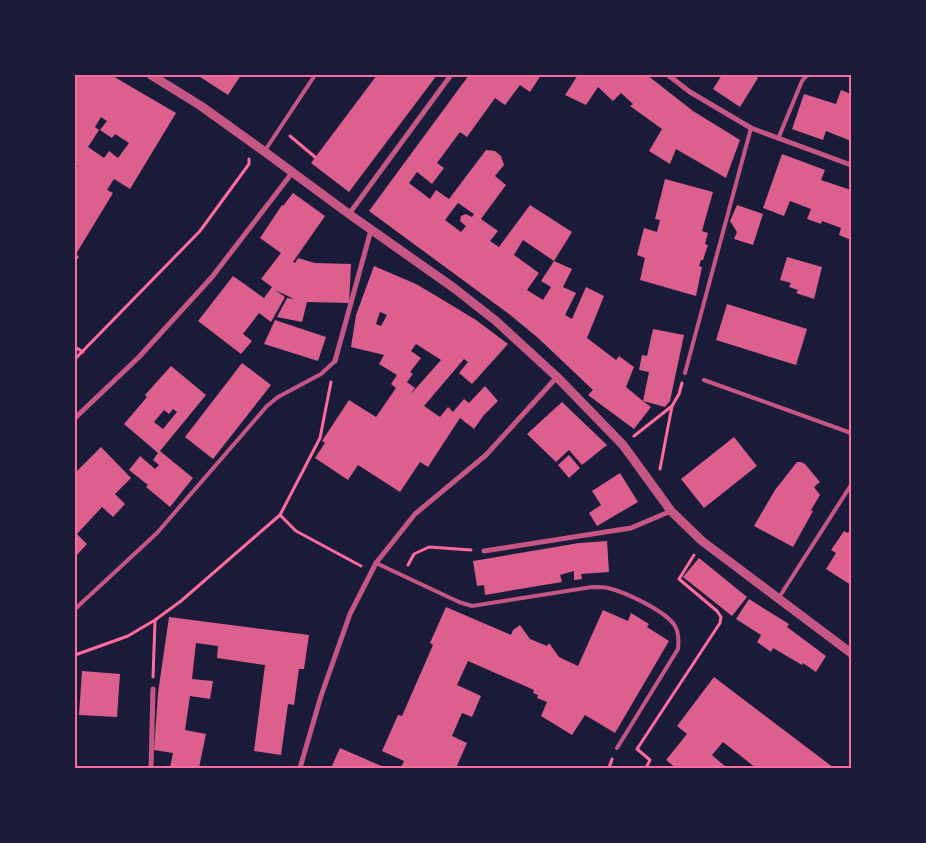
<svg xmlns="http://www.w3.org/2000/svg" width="926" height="843" font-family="'Noto Sans',sans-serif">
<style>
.building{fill:#dd5f8e;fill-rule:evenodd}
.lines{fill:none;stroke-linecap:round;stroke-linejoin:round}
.path{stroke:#ff6b9d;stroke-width:3}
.service{stroke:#c65784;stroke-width:4}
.minor{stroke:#c65784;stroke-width:5}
.tertiary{stroke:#c65784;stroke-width:9}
.neatline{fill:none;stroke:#ff6b9d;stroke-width:2}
</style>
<rect width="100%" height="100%" fill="#1b1b3a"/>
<g class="building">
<path d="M75,75H111L176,113L130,189L114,179L107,190L113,193L76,254L79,257L75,263V170L78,166L75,164ZM101,117L107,121L100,130L112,138L115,134L129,143L118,158L109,151L104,158L88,147L99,130L95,127Z"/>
<polygon points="197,75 241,75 228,95"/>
<polygon points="377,75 437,75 349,192 311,163"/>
<path d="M469,75H541L530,92L520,85L505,105L495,98L467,137L460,132L437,163L444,168L432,184L417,172L409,183L430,199L436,190L449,199L486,150L495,151L501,156L504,165L495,176L506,185L481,219L498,231L490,241L499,247L530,205L572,232L554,261L523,240L514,255L539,273L527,290L543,300L551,287L541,281L554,261L572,269L563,287L576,293L565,315L572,319L586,287L604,296L587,338L616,360L619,356L634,367L626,387L643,401L649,372L639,370L642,355L647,356L653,329L684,335L670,401L665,407L643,401L651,407L634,429L588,395L593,390L537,337L509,314L369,211ZM458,203L474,214L472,217L466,214L461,216L460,221L466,226L461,232L445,220Z"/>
<polygon points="578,75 647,75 693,111 740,140 726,178 676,149 670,164 649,151 662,129 630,106 633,104 621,93 613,101 598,87 586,105 565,95"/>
<polygon points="722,75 753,75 758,78 740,107 713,89"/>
<polygon points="841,90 851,94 851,141 826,131 823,140 792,129 804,94 836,104"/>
<polygon points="782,154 825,170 821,180 851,190 851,240 839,235 841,228 822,221 821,224 807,219 811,209 790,201 784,216 763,208"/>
<polygon points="665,179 713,192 702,231 708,233 705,244 708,245 703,260 701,260 699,266 702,267 696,296 640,280 645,258 637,255 644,228 657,232 660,220 655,219"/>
<polygon points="293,193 325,216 293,262 295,263 298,258 315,263 351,264 349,303 307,302 302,322 277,317 287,298 294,299 275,290 285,297 271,322 259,313 243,334 252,341 241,354 198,321 233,276 264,298 272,287 261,279 281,253 260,238 282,205 283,206"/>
<polygon points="737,205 763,214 753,245 734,239 737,232 730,221"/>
<polygon points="787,257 822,267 814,299 796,293 798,290 789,287 791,283 780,280"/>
<path d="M374,266L416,284L443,300L476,320L508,344L472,384L459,373L468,362L464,359L424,406L440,417L448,407L453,412L464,399L469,403L485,386L498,401L484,415L474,429L460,418L428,467L420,462L400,492L358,465L348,480L315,458L325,443L322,441L349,400L376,417L396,388L391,384L397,375L379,364L384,355L351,347L356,315ZM380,312L387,315L381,326L376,324ZM416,344L441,360L410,395L415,388L407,382L413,374L410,372L421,358L411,351Z"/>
<polygon points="727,304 807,329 796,365 716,340"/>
<polygon points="275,320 326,337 318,361 264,344"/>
<polygon points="242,363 271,385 213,459 185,437"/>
<path d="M171,366L206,395L160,451L193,478L170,507L146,487L148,485L129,470L140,456L155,469L159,465L153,460L158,453L124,424L147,397L145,395ZM173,409L177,412L163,429L154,422L164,410L169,414Z"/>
<polygon points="562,402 607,445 582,465 569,450 556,462 527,434"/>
<polygon points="734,437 757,466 704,508 681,479"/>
<polygon points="101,447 131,478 115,494 125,504 113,517 102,507 77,534 87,544 75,557 75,473"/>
<polygon points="569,455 580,468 569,478 558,465"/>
<polygon points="797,462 801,462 805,464 820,482 814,487 820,495 811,510 813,511 793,547 754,526 775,490"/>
<polygon points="620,473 638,502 597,526 589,513 601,505 592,491"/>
<polygon points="851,529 851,585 826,569 836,553 831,550 844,531 848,533"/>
<polygon points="607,541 609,572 581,574 582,579 574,580 574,571 560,575 562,582 485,595 484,585 477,586 473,561 579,543"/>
<polygon points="699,558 747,597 732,616 683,577"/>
<polygon points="749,599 789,624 787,627 826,656 816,672 803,663 802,665 773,648 771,652 757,642 761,635 736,619"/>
<polygon points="446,607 511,635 513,630 520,625 530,639 547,646 549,643 559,657 578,666 603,610 628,621 631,613 649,624 647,627 669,641 615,733 585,715 572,735 541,716 547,702 537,698 538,695 533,693 534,690 468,661 457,685 481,696 472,717 462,713 452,736 467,743 456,768 401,768 404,761 382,751 398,715 402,716 433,645 430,643"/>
<polygon points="169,617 309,635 304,669 299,669 294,705 288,704 281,755 254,751 265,665 217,658 218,646 196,643 192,679 213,681 210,699 190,696 185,730 206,734 199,768 170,768 173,753 154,750 158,693"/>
<polygon points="82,671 120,674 117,717 79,715"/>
<polygon points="714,677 834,768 756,768 723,742 712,755 727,768 676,768 666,760 687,734 677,726"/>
<polygon points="340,748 386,768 331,768"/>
</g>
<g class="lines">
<g class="path">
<polyline points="290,136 315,157"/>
<polyline points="75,347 83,352"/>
<polyline points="75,359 200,231 249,164 249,159"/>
<polyline points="634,436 672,406 679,394 682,383"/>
<polyline points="660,469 672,406"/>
<polyline points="280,515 296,531 361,566"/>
<polyline points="408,565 414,554 429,547 471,550"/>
<polyline points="75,655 128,636 155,620 181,601 280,515 320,438 331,382"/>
<polyline points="153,677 155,621"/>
<polyline points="609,768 612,759"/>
<polyline points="646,768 650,760 637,749 720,623 721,617 717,611 679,579 694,555"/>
</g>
<g class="service">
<polyline points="778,139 802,81 807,75"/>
<polyline points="264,152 315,75"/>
<polyline points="685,373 751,128"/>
<polyline points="704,380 851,433"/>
<path d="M376,563L459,602L472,606L592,587C597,587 603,587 608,588C625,592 666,611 675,626C679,633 679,640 678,649L617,748"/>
<polyline points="778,599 851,485"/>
<polyline points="75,609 157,533 267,406 278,397 321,374 335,361"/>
</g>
<g class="minor">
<polyline points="668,75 690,92 751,128 851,165"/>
<polyline points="349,214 451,75"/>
<polyline points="335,361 371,230"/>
<polyline points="75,418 139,357 212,277 292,173"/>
<polyline points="484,551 631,528 671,511"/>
<polyline points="151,768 153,689"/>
<polyline points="300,768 321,696 350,614 376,563 415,514 486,455 557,377"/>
</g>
<polyline class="tertiary" points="151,75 201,106 254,144 349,214 454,288 496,321 557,377 623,445 671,511 702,541 851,653"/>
</g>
<rect width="926" height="843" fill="none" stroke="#1b1b3a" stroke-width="152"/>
<rect x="76" y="76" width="774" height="691" class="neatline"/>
</svg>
